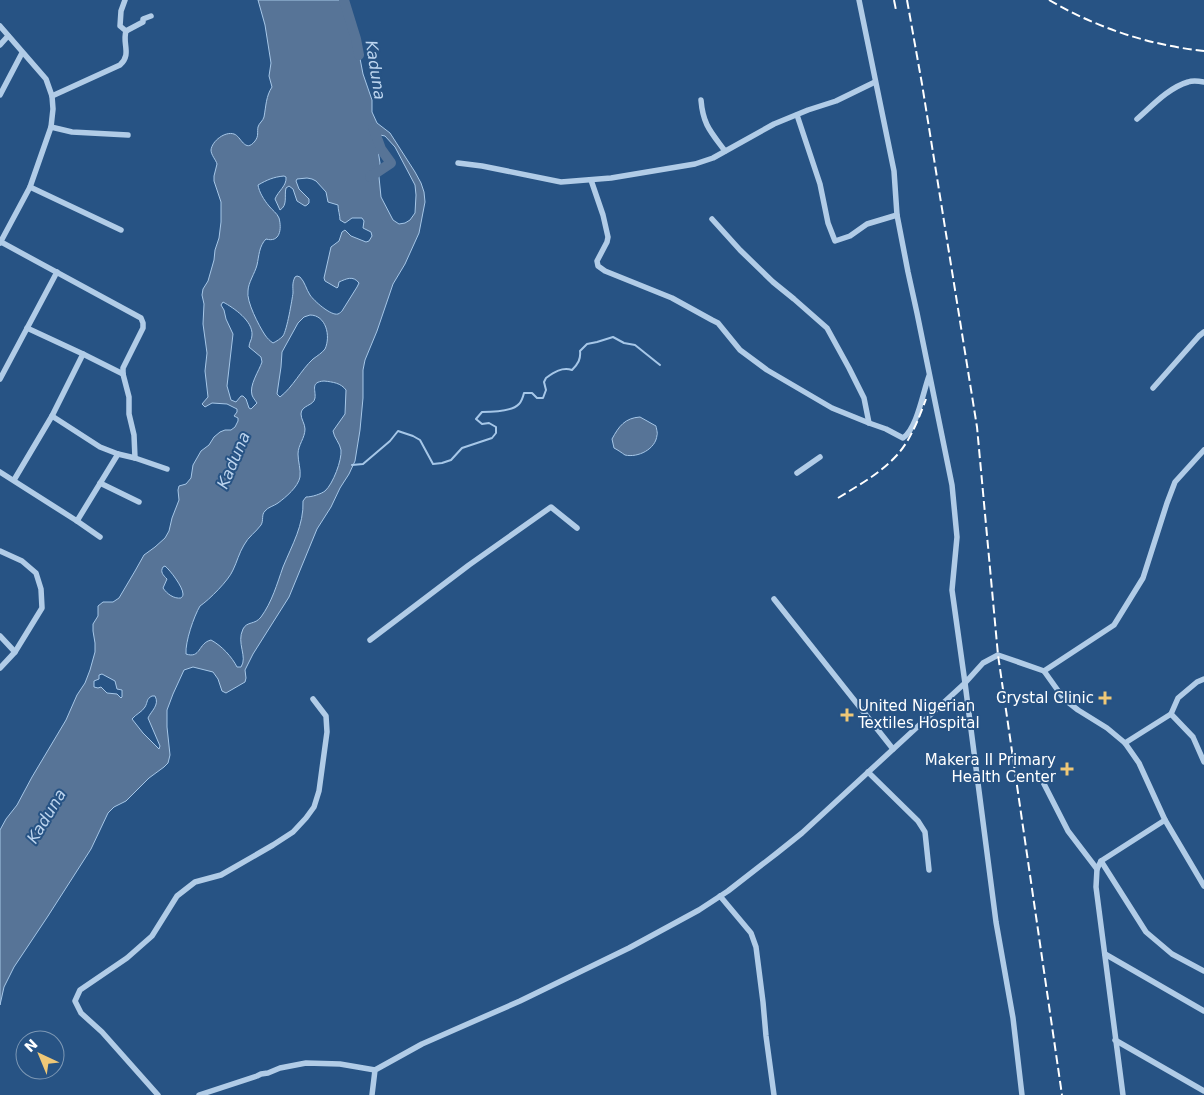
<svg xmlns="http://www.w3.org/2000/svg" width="1204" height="1095" font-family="'DejaVu Sans',sans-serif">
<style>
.water{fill:#577497;stroke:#a6c7e8;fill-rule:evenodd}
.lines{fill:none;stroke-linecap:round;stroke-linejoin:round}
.stream{stroke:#a6c7e8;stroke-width:2}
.river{stroke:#577497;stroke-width:10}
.minor{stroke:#b1cce7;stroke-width:5.5}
.rail{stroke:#fff;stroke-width:2;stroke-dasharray:9 4;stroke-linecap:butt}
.poi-dot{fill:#efc877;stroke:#275384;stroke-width:2}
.labels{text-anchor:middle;stroke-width:4;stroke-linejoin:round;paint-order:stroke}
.poi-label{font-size:15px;fill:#fff;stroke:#275384;text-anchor:end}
.water-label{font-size:16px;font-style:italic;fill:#bdd5ef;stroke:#275384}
</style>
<rect width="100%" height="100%" fill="#275384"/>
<g class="water">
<path d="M258,0H342L357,43L363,74L372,100V112L377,123L390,133L415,172L421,183L424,192L425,202L419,233L405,264L393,284L377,331L365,360L363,370V398L360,430L355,461L349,474L340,488L331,507L317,529L289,597L253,654L245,670L246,678L245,682L226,693L222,691L218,679L213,672L193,667L184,670L173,694L167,710V727L170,755L168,763L164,767L149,778L126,801L114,807L108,813L91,849L48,916L14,967L4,987L0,1005V830L6,819L17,805L32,777L66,720L77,695L85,683L90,670L95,652V643L93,631V624L98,616V606L103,602H113L119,598L135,571L144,555L155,547L165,538L169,531L172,518L179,500L178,490L179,486L186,484L191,478L193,465L201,451L209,445L214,437L220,432L225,430H231L235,427L238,421V418L234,416L237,412V409L227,404L212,403L205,407L202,404L208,397L205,371L207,353L203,324L204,304L202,295L203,289L208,281L214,260L215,250L219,238L221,222V202L214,181V176L217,164C216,160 211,155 211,150C212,141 225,131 234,134C241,136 245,154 255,141C259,136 257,132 258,127C259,123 263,121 264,117C266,106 266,96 272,87L269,76L271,63L265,25ZM380,135L385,136L395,147L415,185L416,195L415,213L410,220L405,223L399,224L393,220L381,197L379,177L380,163L377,144V139ZM284,176L286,177C287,186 278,191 275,199L280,210C288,205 284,196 286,188L289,186L293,189L297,201L305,206L307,205L309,203V199L299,189L296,181L297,179L307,178L312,179L316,181L326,192L328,202L338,205C338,210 340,215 340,220L345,223L352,218H362L364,221L363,228L371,232L372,236L369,241L366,242L351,236L345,230L342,232L339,241L331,247L324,278L325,281L337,288L338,287L339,282C346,279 353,275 359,283L357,287L342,311C341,312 340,313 338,314C331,316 314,301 310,295C306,289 305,282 300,277L297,276L295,277C292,283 293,287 293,293C292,300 287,330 283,336C280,339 277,341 273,343C270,341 267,338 265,335C259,326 246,301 248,291C248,283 255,273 257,265C259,256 259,246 266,239C280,243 282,229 279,218C277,213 272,210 269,206C264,200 259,192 258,185C267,180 273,177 284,176ZM223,302C234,308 253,321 252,335C252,340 249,342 249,347L261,357L262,362C259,371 249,385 252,395C253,398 255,400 257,403L251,409L249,408L246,399L243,396H241L236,402L231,400L227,386L233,334L226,319L224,310L221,305ZM310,315C326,315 331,336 325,349C322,353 317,356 313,359C301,370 293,387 280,397L277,394L281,367L282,352L298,323L304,317ZM324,381C333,382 341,383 346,390L345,414L333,431C334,438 340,443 341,450C342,460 333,484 325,491C321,494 312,497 306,497L303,501C304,525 292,545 283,567C277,584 272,602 261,617C255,625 247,621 243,629C236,643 248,657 241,667H237C232,657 222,646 211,640C198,643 201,659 186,654C185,642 194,616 200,606C209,600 229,580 233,570C237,562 239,553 244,545C248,537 256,532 261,525C264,520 261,515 265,511C268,507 274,506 278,503C286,497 298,487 300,477C301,469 298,462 298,454C298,445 305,438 305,429C305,424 301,419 301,414C301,405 314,406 315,398C316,390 310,382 324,381ZM165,566C170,570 183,587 183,594C183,596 182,597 181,598C174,599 167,594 163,588L167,579C163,575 160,572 163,567ZM102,674L115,681L117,689L122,690V697L121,698L117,694L107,693L101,687L98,688L94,687V681L99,679V675ZM152,696H155C160,705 151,711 148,718L160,746L159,749L143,733L132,719C136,714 142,712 145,707C148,702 146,699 152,696Z"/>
<path d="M640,417L656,426C656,427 658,434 657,435C656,449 638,458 625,455C622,453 618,450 614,448L612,439C619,426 625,418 640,417Z"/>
</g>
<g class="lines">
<path class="stream" d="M352,465L363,464L390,441L398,431L413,436L420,440L433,464L442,463L451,460L462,448L492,438L496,433V427L489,423L482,424L476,419L482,412C492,412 512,412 519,404C521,402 523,397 524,393H532L537,398H543L546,390L544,382L546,378C554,372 562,367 572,370C578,364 581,359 580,351L587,344L597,342L613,337L624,343L635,345L660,365"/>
<g class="river">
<polyline points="344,0 356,39 359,55"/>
<polyline points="370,177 391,163 381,149 373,127"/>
</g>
<g class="minor">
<polyline points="125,0 121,11 120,26 126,31"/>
<polyline points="859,0 894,171 897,215 908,272 917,313 952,485 957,537 952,590 965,683 996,922 1013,1018 1022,1095"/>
<polyline points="0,26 46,79 52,96 53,109 51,127 30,187 0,243"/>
<polyline points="126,31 143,22 143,19 151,16"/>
<polyline points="0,45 8,36"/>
<polyline points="0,95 22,53"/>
<path d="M52,96L120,65C132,54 122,44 126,31"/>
<path d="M701,100C703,125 711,132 725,151"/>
<polyline points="797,115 820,184 828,223 835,241 850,236 867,224 897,215"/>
<path d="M1137,119C1152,106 1168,88 1188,82C1193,80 1199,81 1204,82"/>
<polyline points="51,127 72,132 128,135"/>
<polyline points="458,163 482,166 561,182 611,178 695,164 713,158 774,124 808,110 836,101 875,82"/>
<path d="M591,180L603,215L608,237L607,242L597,261L598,266L605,271L672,298L712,320L718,323L740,350L767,370L832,408L869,423L886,429L903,438C917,429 923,392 929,376"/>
<polyline points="30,187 121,230"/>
<polyline points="712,219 740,250 773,282 794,299 827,328 849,368 864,398 869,423"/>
<polyline points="1,242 141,318 143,323 143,328 123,368 123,374 129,397 129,414 134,435 135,458"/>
<polyline points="27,328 83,354 123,374"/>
<polyline points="0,379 57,272"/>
<polyline points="1153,388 1199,336 1204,332"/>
<polyline points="52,416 100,447 118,454 135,458 167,469"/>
<polyline points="0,472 77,521 118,454"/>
<polyline points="797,473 820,457"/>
<polyline points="14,480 52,416 83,354"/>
<polyline points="100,483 139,502"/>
<polyline points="77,521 100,537"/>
<polyline points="0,551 22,561 36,573 41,589 42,608 15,652 0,668"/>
<polyline points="774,599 893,749"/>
<polyline points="0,636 15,652"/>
<polyline points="370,640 469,565 551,507 577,528"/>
<polyline points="1044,671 1114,625 1143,578 1167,503 1175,482 1204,450"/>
<polyline points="1171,714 1178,698 1197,682 1204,679"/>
<polyline points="1125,743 1171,714 1193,737 1204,762"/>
<polyline points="868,772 918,821 925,832 929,870"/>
<polyline points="1043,782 1068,831 1097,869"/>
<polyline points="1101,861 1146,932 1172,954 1204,971"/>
<polyline points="720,896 751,933 756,947 763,1002 766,1036 774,1095"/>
<polyline points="1105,954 1204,1011"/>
<polyline points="1115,1040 1204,1091"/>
<polyline points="158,1095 102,1032 81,1013 75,1001 80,990 127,958 152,936 177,896 195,882 221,875 273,845 293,832 306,818 314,807 319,791 327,732 326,716 313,699"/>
<polyline points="199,1095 257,1076 261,1074 268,1073 280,1068 306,1063 340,1064 375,1070"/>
<polyline points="372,1095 375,1070 422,1044 520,1001 629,948 699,910 728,891 777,853 802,833 965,683 983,663 998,655 1044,671 1064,699 1078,710 1107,728 1125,743 1139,763 1165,820 1204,886"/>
<polyline points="1123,1095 1096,887 1097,869 1101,861 1165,820"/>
</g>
<g class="rail">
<polyline points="894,0 896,10"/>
<polyline points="907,0 922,84 977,427 998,655 1062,1095"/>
<path d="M1049,0C1097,28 1149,45 1204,51"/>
<path d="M838,498C859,485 881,473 898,454C911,439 919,418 926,399"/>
</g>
</g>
<g class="poi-dot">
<path d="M1102.5 690.5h5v5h5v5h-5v5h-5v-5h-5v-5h5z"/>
<path d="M844.5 707.5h5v5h5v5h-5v5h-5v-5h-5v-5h5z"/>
<path d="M1064.5 761.5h5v5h5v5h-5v5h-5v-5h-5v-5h5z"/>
</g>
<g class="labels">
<g class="poi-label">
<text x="1094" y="703">Crystal Clinic</text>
<text x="858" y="711" text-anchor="start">United Nigerian<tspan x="858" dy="17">Textiles Hospital</tspan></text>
<text x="1056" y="765">Makera II Primary<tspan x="1056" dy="17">Health Center</tspan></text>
</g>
<g class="water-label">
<text transform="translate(376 70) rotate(81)" y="6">Kaduna</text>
<text transform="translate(233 460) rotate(-67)" y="6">Kaduna</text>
<text transform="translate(46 816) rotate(-59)" y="6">Kaduna</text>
</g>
</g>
<g transform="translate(40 1055) rotate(316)"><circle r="24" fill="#275384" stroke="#7d98b5"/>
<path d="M0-4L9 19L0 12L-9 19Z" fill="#efc877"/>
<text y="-8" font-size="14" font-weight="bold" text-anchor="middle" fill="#ffffff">N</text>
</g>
</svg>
